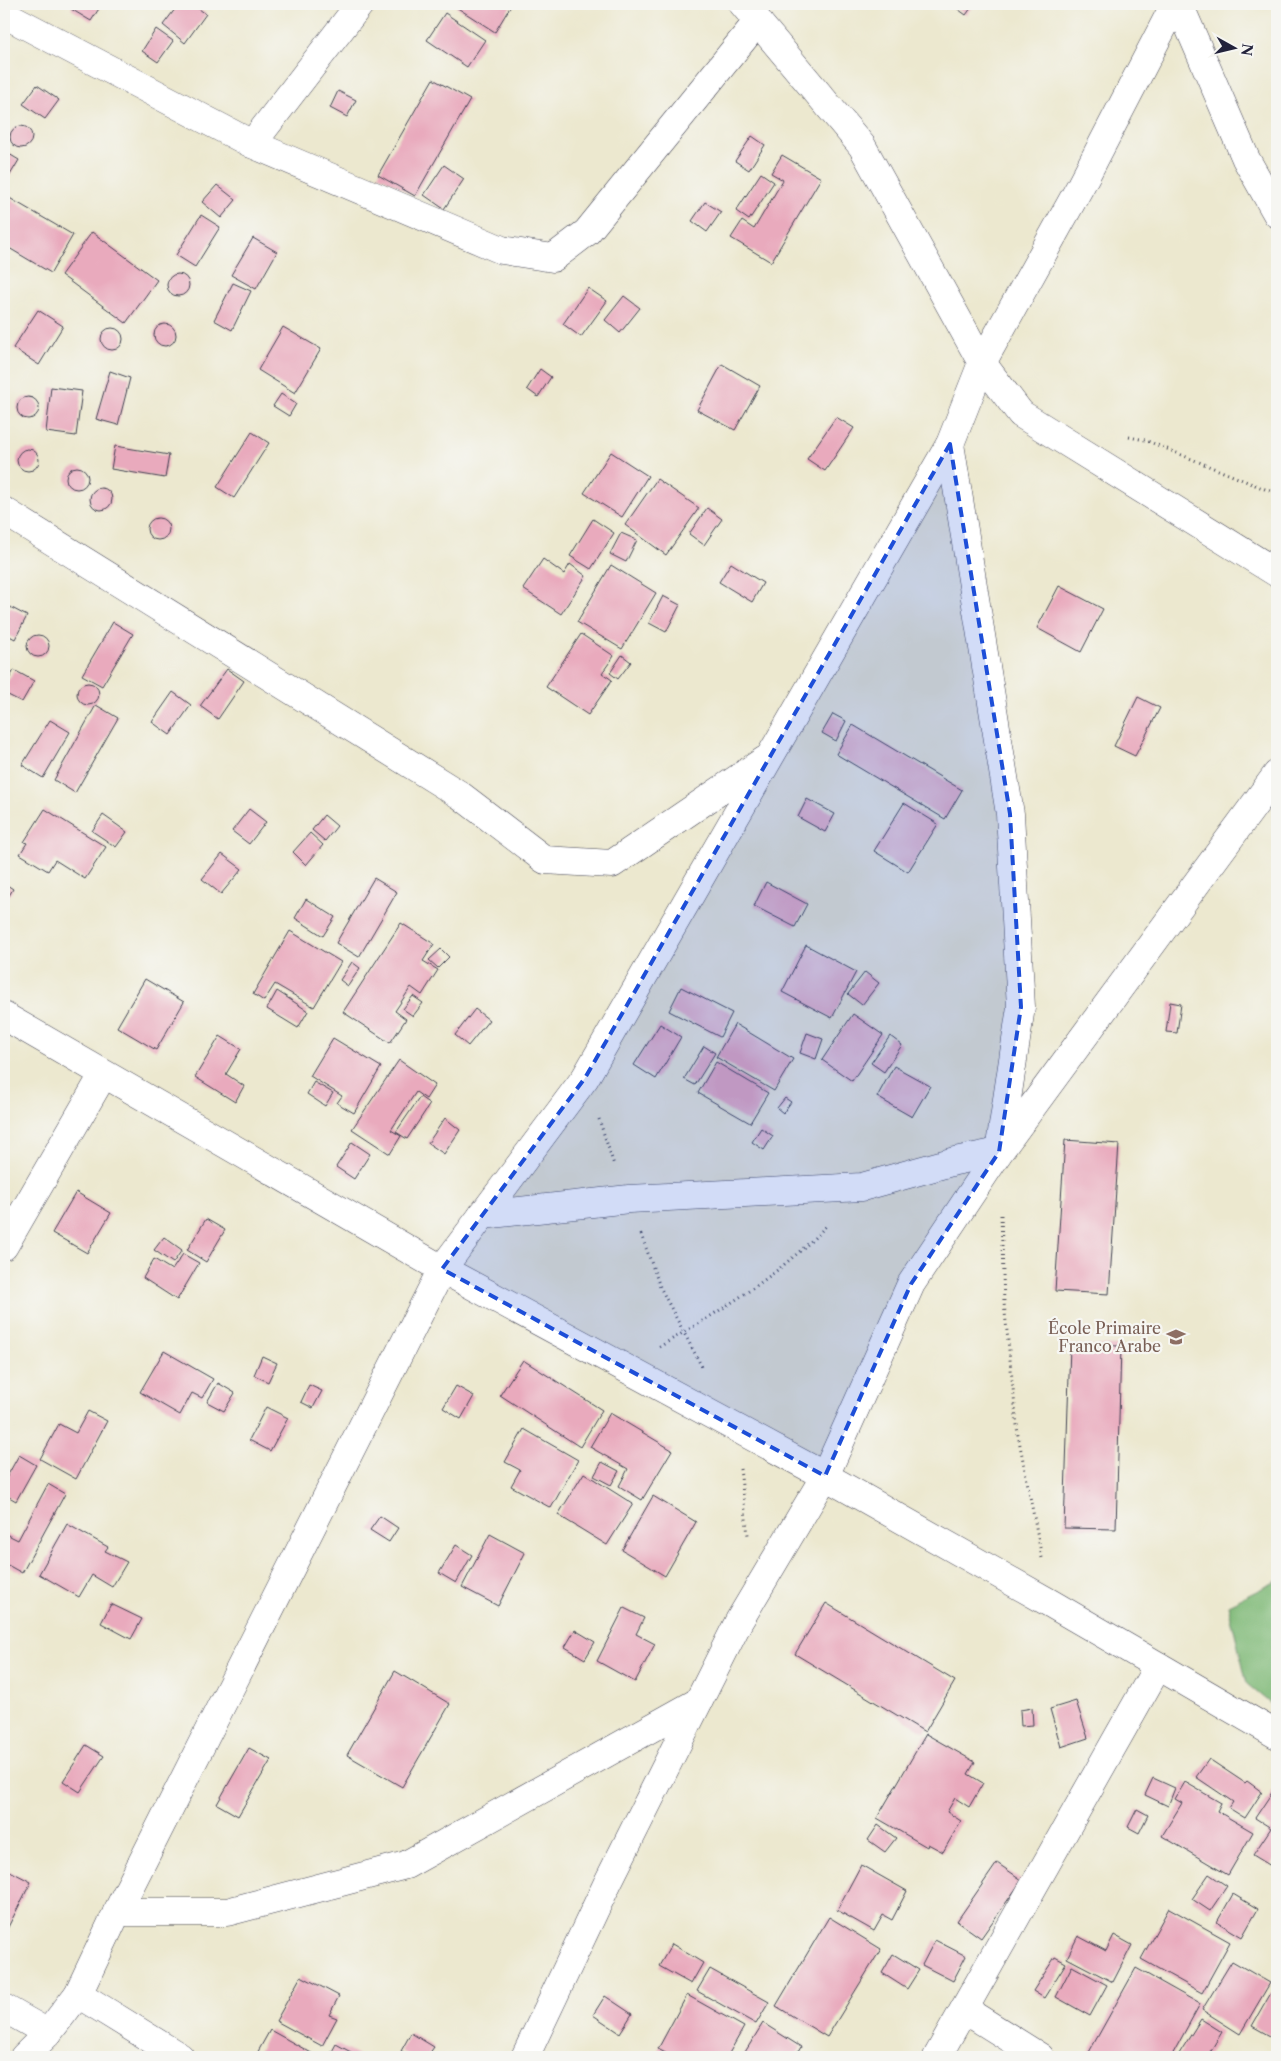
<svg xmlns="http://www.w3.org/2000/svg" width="1281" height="2061" font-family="'Libre Caslon Text',serif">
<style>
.forest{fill:#80ba78;stroke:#516e5a}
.building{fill:#e9aabd}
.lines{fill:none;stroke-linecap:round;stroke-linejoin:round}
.minor-casing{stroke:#404051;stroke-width:29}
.path{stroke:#404051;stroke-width:3;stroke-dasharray:1 4;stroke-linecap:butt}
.minor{stroke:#fff;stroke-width:28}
.marked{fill:#1d4ed8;fill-opacity:0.2;stroke:#1d4ed8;stroke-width:4;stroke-dasharray:10 6;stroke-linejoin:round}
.labels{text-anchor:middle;stroke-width:4.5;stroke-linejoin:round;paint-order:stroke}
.education-label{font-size:16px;fill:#785e54;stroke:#f6f6f2;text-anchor:end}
</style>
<rect width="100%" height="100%" fill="#f6f6f2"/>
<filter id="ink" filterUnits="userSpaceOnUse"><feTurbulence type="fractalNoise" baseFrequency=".02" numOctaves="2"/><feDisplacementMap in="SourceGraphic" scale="10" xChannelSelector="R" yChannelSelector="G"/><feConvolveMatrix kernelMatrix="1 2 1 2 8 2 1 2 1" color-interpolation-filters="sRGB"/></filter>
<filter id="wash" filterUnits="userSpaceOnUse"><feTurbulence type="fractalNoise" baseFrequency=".0096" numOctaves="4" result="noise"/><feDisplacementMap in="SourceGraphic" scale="20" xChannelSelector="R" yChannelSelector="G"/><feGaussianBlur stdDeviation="1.12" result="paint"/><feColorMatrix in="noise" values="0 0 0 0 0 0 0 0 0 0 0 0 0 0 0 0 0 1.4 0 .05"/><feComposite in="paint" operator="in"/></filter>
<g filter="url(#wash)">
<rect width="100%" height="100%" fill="#ece8cf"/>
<polygon class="forest" points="1277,1581 1277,1709 1247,1684 1228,1605"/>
<g id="blocks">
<g class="building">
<polygon points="74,4 102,4 91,21 71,9"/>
<polygon points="179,4 192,4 206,14 185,43 163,25"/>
<polygon points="458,4 512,4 495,32 456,7"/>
<polygon points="951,4 974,4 966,15"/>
<polygon points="445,13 485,40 467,67 427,40"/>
<polygon points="156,29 173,41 158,62 142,51"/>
<polygon points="433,79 470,100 415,196 378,175"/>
<polygon points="37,85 59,100 45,119 23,104"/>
<polygon points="338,91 356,100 347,117 330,108"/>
<circle cx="21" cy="137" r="11"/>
<polygon points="752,136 765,145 749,170 735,161"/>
<polygon points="4,151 19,160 4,185"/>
<polygon points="782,155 821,178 771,262 731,238 742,221 754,229 783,180 771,173"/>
<polygon points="444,165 464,179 444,209 424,195"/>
<polygon points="761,173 774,182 749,220 736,211"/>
<polygon points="217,185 236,200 221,218 202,202"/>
<polygon points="6,196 73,235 51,273 4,245 4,201"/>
<polygon points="705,202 721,212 707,232 692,221"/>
<polygon points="201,215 220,227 195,267 176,255"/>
<polygon points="92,232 157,280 126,323 61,275"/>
<polygon points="253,238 277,252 256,289 231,275"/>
<circle cx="178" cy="285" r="11"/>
<polygon points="233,283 251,291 232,330 214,320"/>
<polygon points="588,288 607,301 581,337 563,324"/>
<polygon points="624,296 640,308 620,333 605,320"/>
<polygon points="38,310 63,326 39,365 13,348"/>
<circle cx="165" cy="335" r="11"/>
<polygon points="283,327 321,349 295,393 258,370"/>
<circle cx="112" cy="339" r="11"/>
<polygon points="722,364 760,386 735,430 697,410"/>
<polygon points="540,369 551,377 538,397 527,389"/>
<polygon points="110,371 130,378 118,425 96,419"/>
<polygon points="51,387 82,391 76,436 46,432"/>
<polygon points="281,394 296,404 289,416 273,406"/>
<circle cx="28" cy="408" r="11"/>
<polygon points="836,417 854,428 825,471 807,459"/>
<polygon points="252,432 269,443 234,498 217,487"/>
<polygon points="115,446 169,455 165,478 111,469"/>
<circle cx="28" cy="460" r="11"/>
<polygon points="611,452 648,476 622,517 584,493"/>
<circle cx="77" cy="478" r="11"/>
<polygon points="657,479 699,508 666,555 625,525"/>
<circle cx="101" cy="499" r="11"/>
<polygon points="707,508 722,519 704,545 689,534"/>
<circle cx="158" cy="529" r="11"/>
<polygon points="593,519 614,533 591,569 570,556"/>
<polygon points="621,533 637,540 626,562 610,554"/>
<polygon points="543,559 564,574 570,564 586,576 561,614 523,589"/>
<polygon points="731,563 763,583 752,602 719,582"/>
<polygon points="611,565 656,593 622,649 577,622"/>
<polygon points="1059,586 1103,609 1081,652 1037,628"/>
<polygon points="663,596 680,605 666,632 649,623"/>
<polygon points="10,607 27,616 15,639 4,633 4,619"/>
<polygon points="113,622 133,634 102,686 82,675"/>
<polygon points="581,634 614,656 602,673 612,680 588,715 546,687"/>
<circle cx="38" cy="646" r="11"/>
<polygon points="622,655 631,662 618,679 610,673"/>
<polygon points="227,669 244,681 218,719 200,706"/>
<polygon points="14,670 34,681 22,702 4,693 4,688"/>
<circle cx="88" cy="694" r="11"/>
<polygon points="173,692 191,705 170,735 152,722"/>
<polygon points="1138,697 1160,708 1135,756 1114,746"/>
<polygon points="96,705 118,718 75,793 54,780"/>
<polygon points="833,714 846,721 836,741 822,733"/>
<polygon points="50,720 70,732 43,778 22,765"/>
<polygon points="853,725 962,790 945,819 836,754"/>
<polygon points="807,799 835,814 825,832 798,817"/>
<polygon points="904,803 938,824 908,872 874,851"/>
<polygon points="45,809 106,847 85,879 55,860 48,871 20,854 27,843 24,842"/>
<polygon points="249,809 266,822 249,844 232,831"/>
<polygon points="103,815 127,832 116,847 92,831"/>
<polygon points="324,815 337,826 325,841 312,830"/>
<polygon points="310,833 323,845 306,865 293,852"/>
<polygon points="222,854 242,869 221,894 202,879"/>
<polygon points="374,878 397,892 359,957 336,943"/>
<polygon points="766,882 807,904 795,927 754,906"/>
<polygon points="4,883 13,889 4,904"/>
<polygon points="306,899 335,917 323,936 295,918"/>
<polygon points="401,923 434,944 423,961 438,970 422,995 411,987 395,1011 406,1019 390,1043 343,1012"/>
<polygon points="290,931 341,962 314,1007 275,984 264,1001 253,994"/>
<polygon points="806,945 856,972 832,1018 782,992"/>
<polygon points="441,949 449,957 438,968 429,960"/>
<polygon points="352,962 360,968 348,986 340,980"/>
<polygon points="865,972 879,983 862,1005 848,994"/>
<polygon points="145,979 184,1002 156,1050 117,1027"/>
<polygon points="681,987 732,1013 720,1037 669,1011"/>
<polygon points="277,991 308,1011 298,1028 267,1009"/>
<polygon points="413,996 423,1003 413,1016 403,1009"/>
<polygon points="1170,1002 1181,1004 1177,1033 1166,1032"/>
<polygon points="475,1009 489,1020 468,1046 455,1035"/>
<polygon points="853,1014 883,1035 852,1081 822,1060"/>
<polygon points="660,1024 681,1037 656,1079 634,1065"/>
<polygon points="735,1024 793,1059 774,1091 716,1057"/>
<polygon points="807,1033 823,1039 816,1059 800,1053"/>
<polygon points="220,1036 241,1049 226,1074 244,1086 235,1102 195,1077"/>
<polygon points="890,1036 902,1045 884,1072 871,1063"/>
<polygon points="333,1038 381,1067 354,1113 337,1103 342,1096 310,1076"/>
<polygon points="704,1046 715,1053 695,1085 684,1079"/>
<polygon points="399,1060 435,1085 426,1099 416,1092 391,1130 401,1136 390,1154 352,1129"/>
<polygon points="716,1062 768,1093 750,1123 698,1093"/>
<polygon points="894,1066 930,1086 912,1117 877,1097"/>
<polygon points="314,1082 333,1093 325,1106 307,1094"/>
<polygon points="420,1097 430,1104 407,1139 396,1132"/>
<polygon points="785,1098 791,1102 783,1113 777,1108"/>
<polygon points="445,1118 460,1130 444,1154 428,1143"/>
<polygon points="761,1128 773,1136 764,1150 752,1142"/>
<polygon points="1065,1140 1119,1144 1109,1294 1055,1291"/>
<polygon points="352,1142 370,1154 354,1179 336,1167"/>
<polygon points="76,1192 111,1213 87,1253 52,1233"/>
<polygon points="206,1219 225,1230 206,1262 187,1250"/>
<polygon points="164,1237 182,1250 173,1263 154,1250"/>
<polygon points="183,1254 199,1263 177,1300 143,1278 154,1259 172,1270"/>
<polygon points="1070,1345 1121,1346 1116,1529 1064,1528"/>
<polygon points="164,1351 213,1379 202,1398 192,1393 180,1415 140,1392"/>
<polygon points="262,1356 277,1363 268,1382 254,1375"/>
<polygon points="523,1360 602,1410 580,1447 500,1395"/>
<polygon points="218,1383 235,1393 224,1411 207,1402"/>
<polygon points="309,1385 322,1391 313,1408 301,1402"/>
<polygon points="456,1386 474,1396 461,1419 443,1408"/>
<polygon points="266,1407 288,1418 270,1451 249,1440"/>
<polygon points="88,1411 107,1421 76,1479 40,1459 59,1424 76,1433"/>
<polygon points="610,1413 672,1450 642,1500 619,1486 628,1469 590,1447"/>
<polygon points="524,1429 578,1460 551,1508 511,1486 520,1470 505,1462"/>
<polygon points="19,1455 36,1465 16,1501 4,1494 4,1482"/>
<polygon points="602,1462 619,1471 611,1485 594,1476"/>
<polygon points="584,1473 633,1504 607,1545 558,1515"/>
<polygon points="48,1484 65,1494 22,1573 4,1563 4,1533 18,1540"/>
<polygon points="653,1496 696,1522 665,1576 622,1550"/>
<polygon points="380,1516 398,1528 389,1542 370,1530"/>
<polygon points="67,1524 108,1547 105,1551 127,1562 112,1587 92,1575 79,1597 39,1574"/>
<polygon points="490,1534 525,1553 498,1606 462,1587"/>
<polygon points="456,1545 472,1555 456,1583 439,1573"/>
<polygon points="826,1603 955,1681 925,1732 795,1654"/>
<polygon points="111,1604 142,1619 131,1639 101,1623"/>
<polygon points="624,1608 644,1618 636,1634 655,1644 635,1682 597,1661"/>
<polygon points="575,1630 595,1642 585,1659 565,1647"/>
<polygon points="395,1671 450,1704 402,1787 347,1755"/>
<polygon points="1076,1701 1088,1738 1061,1747 1050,1709"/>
<polygon points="1032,1708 1033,1725 1021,1726 1020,1710"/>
<polygon points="926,1734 975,1762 968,1774 983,1783 969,1807 955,1798 947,1812 961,1821 943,1852 928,1844 927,1847 877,1818"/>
<polygon points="86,1745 104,1756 80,1792 63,1781"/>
<polygon points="249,1748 271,1760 238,1816 217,1804"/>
<polygon points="1209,1759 1245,1783 1247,1781 1262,1792 1245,1818 1229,1808 1233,1802 1196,1777"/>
<polygon points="1153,1778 1175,1788 1168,1806 1145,1795"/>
<polygon points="1185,1782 1221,1803 1217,1811 1253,1832 1228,1875 1162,1836 1182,1803 1175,1799"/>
<polygon points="1273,1791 1277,1794 1277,1856 1271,1866 1253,1855 1271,1828 1255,1818"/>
<polygon points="1137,1809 1148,1815 1139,1833 1128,1827"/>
<polygon points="878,1825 896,1838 885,1852 868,1840"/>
<polygon points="997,1863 1022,1880 981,1938 957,1921"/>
<polygon points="861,1865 907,1891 892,1920 883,1915 874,1931 837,1910"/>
<polygon points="10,1871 31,1882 4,1935 4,1883"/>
<polygon points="1209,1874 1227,1886 1210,1911 1192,1899"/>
<polygon points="1233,1894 1258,1909 1242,1937 1217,1922"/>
<polygon points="1169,1908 1230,1942 1202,1993 1141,1959"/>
<polygon points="829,1917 881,1949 827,2037 776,2006"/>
<polygon points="1114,1935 1132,1945 1113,1982 1067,1958 1078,1936 1106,1951"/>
<polygon points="935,1940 966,1956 953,1981 922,1965"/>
<polygon points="672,1944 703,1963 691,1984 659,1966"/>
<polygon points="893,1954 919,1970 907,1989 882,1973"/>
<polygon points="1055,1957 1066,1963 1044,1998 1033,1991"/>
<polygon points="1232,1961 1270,1983 1240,2034 1202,2010"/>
<polygon points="1072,1966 1107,1985 1090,2016 1056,1997"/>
<polygon points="1136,1968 1200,2004 1171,2057 1094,2057 1088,2054"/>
<polygon points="710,1969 769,2002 756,2024 697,1991"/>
<polygon points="301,1976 339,1996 329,2015 337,2018 322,2046 276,2021"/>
<polygon points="1271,1993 1277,1997 1277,2022 1270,2036 1252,2026"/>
<polygon points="687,1995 744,2027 727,2057 673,2057 658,2049"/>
<polygon points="605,1996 632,2014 620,2033 593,2015"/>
<polygon points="1201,2019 1222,2032 1207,2057 1177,2057"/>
<polygon points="763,2023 801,2047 795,2057 742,2057"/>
<polygon points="270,2030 315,2055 314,2057 255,2057"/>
<polygon points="411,2033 434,2047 427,2057 413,2057 401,2051"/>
<polygon points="336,2044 360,2057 329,2057"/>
</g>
</g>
</g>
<g filter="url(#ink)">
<use href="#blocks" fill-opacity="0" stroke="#404051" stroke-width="1"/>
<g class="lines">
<g class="minor-casing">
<g id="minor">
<polyline points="743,4 862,146 982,363 1021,414 1277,573"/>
<polyline points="1179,4 1246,159 1277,214"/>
<polyline points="4,14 252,144 502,250 553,258 587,232 758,21"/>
<polyline points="252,144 360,4"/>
<polyline points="4,511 460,795 545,860 612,864 765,760"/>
<polyline points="4,1016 442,1269 825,1476 1050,1603 1277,1735"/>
<polyline points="482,1215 629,1199 862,1187 955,1161 999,1152 1021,1007 1010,814 950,444"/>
<polyline points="4,1246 103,1075"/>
<polyline points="117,1912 227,1912 406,1865 698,1702"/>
<polyline points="78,1994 180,2057"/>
<polyline points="4,2008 48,2033"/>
<polyline points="965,2010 1040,2057"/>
<polyline points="24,2057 48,2033 78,1994 117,1912 442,1269 585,1078 950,444 982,363 1081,185 1175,4"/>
<polyline points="525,2057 608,1882 739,1621 825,1476 911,1284 999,1152 1277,774"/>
<polyline points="937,2057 1158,1666"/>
</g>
</g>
<g class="path">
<polyline points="1129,437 1145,440 1277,494"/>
<polyline points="599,1119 614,1165"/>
<polyline points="1001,1215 1004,1303 1018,1435 1042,1558"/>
<polyline points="641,1234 660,1287 703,1369"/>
<path d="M659,1347C720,1311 779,1276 827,1225"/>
<polyline points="740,1469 748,1535"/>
</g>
<use href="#minor" class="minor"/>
</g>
</g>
<path class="marked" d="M950,444L1010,814L1021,1007L999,1152L911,1284L825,1476L442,1269L585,1078Z"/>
<defs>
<g id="school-bare" transform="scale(1.5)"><path d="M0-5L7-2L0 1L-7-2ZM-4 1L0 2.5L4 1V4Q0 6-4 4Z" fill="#8d6e63" stroke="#f6f6f2" stroke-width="2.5" paint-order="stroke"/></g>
</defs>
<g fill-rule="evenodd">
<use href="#school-bare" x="1176" y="1337"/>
</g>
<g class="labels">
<g class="education-label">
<text x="1161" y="1334">École Primaire<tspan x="1161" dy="18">Franco Arabe</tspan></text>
</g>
</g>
<rect width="1281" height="2061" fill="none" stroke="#f6f6f2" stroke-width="20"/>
<g transform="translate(1234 48) rotate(98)" stroke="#f6f6f2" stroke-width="4" paint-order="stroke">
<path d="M0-4L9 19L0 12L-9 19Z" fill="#22223b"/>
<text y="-8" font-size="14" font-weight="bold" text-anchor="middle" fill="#22223b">N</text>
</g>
</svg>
